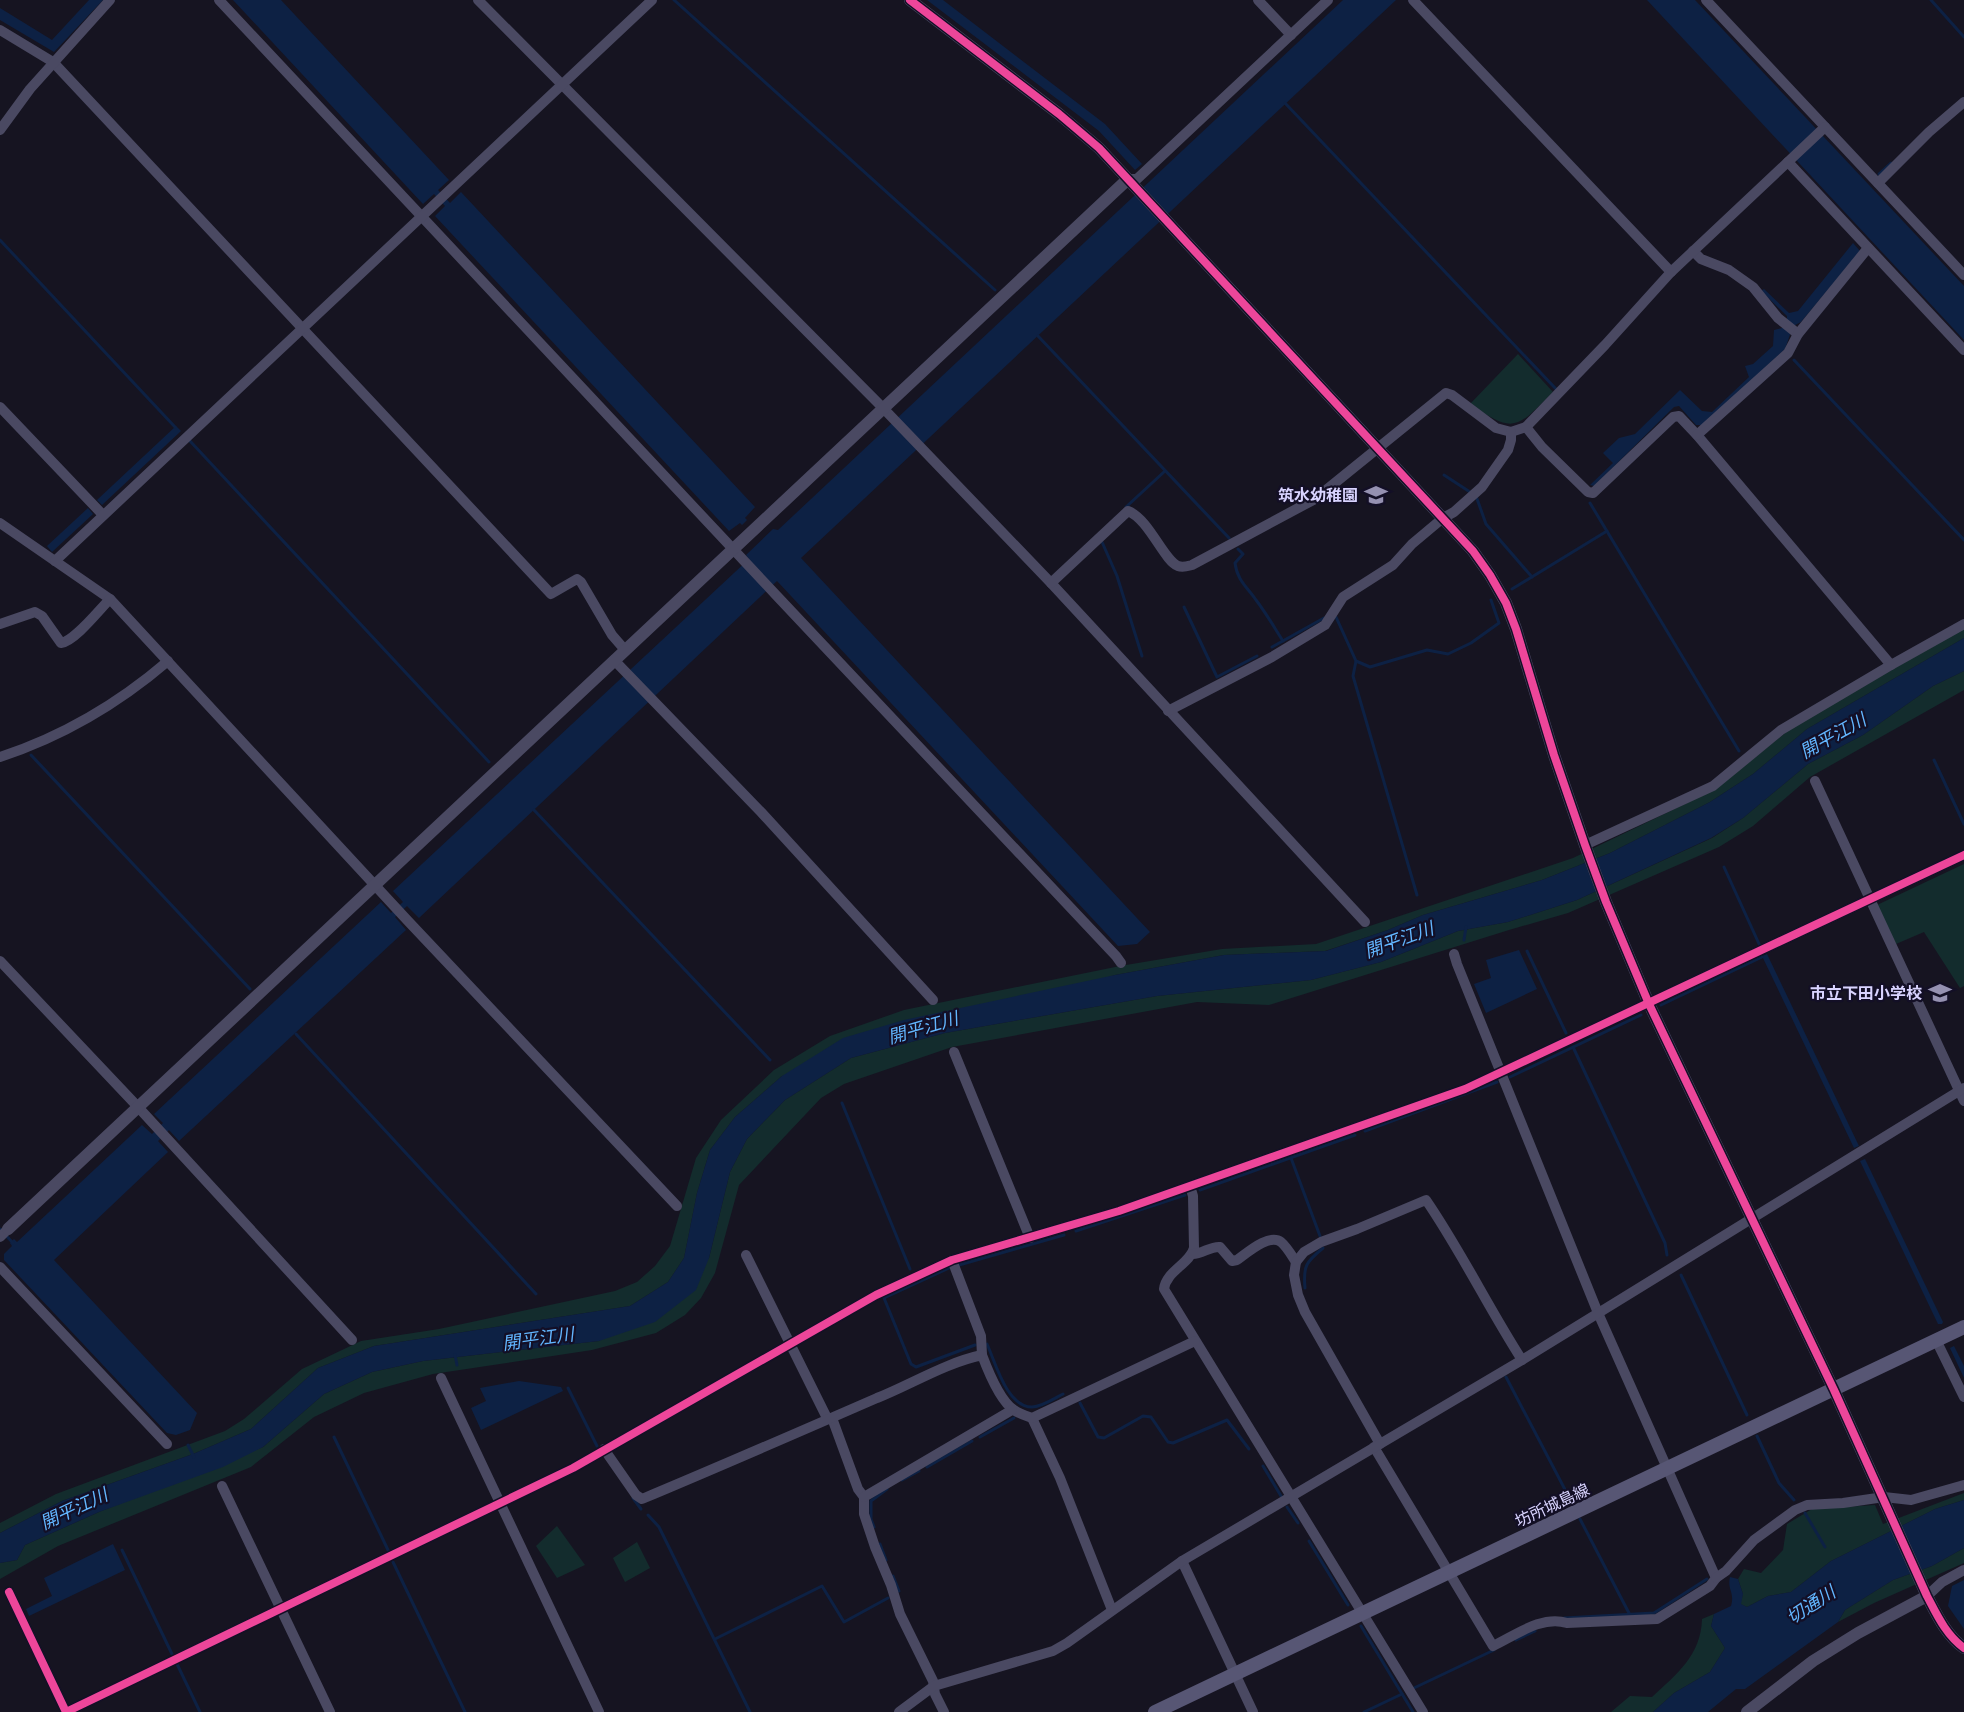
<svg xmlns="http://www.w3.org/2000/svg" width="1964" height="1712" font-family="'Varela Round','Noto Sans JP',sans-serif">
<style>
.green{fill:#132c2d}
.water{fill:#0d2144}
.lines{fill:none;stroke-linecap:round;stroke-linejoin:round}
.stream{stroke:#0d2144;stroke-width:3}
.minor{stroke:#4a4962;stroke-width:10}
.tertiary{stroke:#4a4962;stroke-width:12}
.secondary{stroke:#575674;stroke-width:14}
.cycleway-casing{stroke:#130f26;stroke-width:11}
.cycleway{stroke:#ed469a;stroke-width:8}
.labels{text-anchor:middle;stroke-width:4.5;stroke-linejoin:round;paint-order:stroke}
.poi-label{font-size:16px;font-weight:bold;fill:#d9d4ff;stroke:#130f26;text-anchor:end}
.street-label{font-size:16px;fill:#d9d4ff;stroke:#130f26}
.water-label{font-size:18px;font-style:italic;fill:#62b6ff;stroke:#130f26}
</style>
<rect width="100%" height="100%" fill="#161421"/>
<g class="green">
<path d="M1518,354L1553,392C1517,428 1515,435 1470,404Z"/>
<polygon points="1964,628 1964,638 1807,729 1753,774 1710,802 1610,853 1542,880 1423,915 1388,930 1325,951 1224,955 1115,975 782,1076 735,1117 710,1150 697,1193 684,1258 668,1282 630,1306 374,1346 318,1368 251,1429 193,1454 62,1501 0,1533 0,1523 56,1494 225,1431 244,1419 302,1369 361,1341 439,1329 615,1291 637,1282 655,1266 670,1246 696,1158 721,1120 774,1070 830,1036 904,1010 1120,966 1222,949 1316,944 1573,858 1716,789 1790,729"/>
<polygon points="1964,671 1964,690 1810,777 1753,826 1719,847 1568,913 1509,930 1269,1005 1197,1002 952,1047 844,1084 821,1098 739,1185 715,1273 701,1298 685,1315 656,1333 592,1350 433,1374 364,1393 314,1417 251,1467 58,1546 0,1579 0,1563 17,1560 25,1545 99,1512 263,1447 324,1394 372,1372 423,1361 599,1341 709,1258 730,1172 747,1139 785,1100 851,1058 945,1033 1157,996 1311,980 1381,962 1458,931 1508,922 1577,900 1712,838 1743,818 1808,764 1863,735 1933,686"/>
<polygon points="1964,864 1964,986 1960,988 1924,932 1896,944 1877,905"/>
<polygon points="1964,1493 1964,1500 1935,1509 1831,1561 1791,1592 1768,1596 1747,1607 1740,1604 1743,1594 1738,1579 1744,1569 1761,1573 1783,1550 1787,1524 1812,1509 1875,1505 1883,1524"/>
<polygon points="557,1526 585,1565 557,1578 536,1546"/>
<polygon points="637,1542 650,1568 625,1582 613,1558"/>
<polygon points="1964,1548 1964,1563 1874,1603 1838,1622 1845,1610 1893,1580 1932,1566"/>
<path d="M1714,1614L1711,1626L1725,1648L1710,1672L1674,1693L1653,1712H1611L1630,1696L1652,1697C1677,1674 1701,1655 1702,1619Z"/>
</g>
<g class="water">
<polygon points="89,0 103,0 54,52 0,20 0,8 52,40"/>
<polygon points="233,0 281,0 449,180 438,190 450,203 461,192 755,507 745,518 747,520 742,525 740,523 729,531 435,216 445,206 434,194 423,204"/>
<polygon points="927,0 943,0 1105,124 1142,164 1135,170 1099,131"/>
<polygon points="1343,0 1396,0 801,558 1150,932 1137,944 1118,946 777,581 419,918 407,906 395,917 406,930 179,1141 169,1130 158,1141 168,1152 54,1260 197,1413 190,1430 176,1435 167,1433 4,1260 4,1254 12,1246 10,1243 14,1239 17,1242 142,1125 152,1134 163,1123 154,1114 381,902 391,913 403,902 393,891 749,559 746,555 773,529 778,530"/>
<polygon points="1647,0 1695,0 1964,286 1964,340"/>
<polygon points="1853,243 1860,251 1801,322 1793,326 1785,349 1703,425 1696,425 1679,406 1674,407 1594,486 1590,485 1613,463 1603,453 1619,438 1635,434 1680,390 1702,411 1712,412 1749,377 1745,366 1753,364 1773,346 1774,330 1782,328 1787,322 1787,316 1761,291 1764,289 1789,313 1798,311"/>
<polygon points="176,426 181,431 102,505 97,500"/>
<polygon points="88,508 93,514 52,552 47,546"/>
<polygon points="1964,638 1964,671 1933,686 1863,735 1808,764 1743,818 1711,838 1577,900 1508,922 1458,931 1381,962 1311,980 1157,996 945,1033 851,1058 785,1100 747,1139 730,1172 709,1258 696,1290 655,1322 599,1341 423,1361 372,1372 324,1394 263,1447 223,1467 99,1512 25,1545 17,1560 0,1563 0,1533 62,1501 193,1454 251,1429 318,1368 374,1346 630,1306 668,1282 684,1258 697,1193 710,1150 735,1117 782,1076 843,1038 904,1020 1115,975 1224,955 1326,951 1388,930 1423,915 1542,880 1610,853 1710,802 1753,774 1807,729"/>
<polygon points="1519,950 1537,989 1486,1013 1474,984 1491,978 1486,960"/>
<polygon points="1767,954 1859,1146 1854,1148 1762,956"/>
<polygon points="1865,1159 1943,1322 1942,1324 1938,1324 1860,1161"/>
<polygon points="1954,1346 1964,1366 1964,1378 1950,1348"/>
<polygon points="519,1381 561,1387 563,1391 481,1430 471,1408 486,1401 480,1388"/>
<path d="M1964,1500V1548L1932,1566L1893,1580L1845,1610L1838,1622L1745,1689H1736L1708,1712H1653L1674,1693L1710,1672L1725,1648L1711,1626L1714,1614L1731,1606C1735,1592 1727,1590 1730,1577L1738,1579L1743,1594L1741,1604L1747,1607L1768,1596L1791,1592L1831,1561L1935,1509Z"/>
<polygon points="113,1544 125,1570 29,1616 26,1609 52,1596 44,1578"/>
<polygon points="1964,1580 1964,1629 1948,1606 1952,1586"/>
</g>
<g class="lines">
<g class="stream">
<polyline points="674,0 995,290"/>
<polyline points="1931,0 1964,37"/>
<polyline points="1285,103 1556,389"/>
<polyline points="1879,174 1891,163"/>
<polyline points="0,240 175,427"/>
<polyline points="1038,336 1229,538"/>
<polyline points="1794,360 1964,540"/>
<polyline points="190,441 489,762"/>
<polyline points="1444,475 1470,492"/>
<polyline points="1476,496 1486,524 1532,577"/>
<polyline points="1590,503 1739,751"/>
<polyline points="1126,507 1165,471"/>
<polyline points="1102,542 1117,576 1142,656"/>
<path d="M1238,549L1243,554L1235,563C1237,580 1247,587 1256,600C1266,613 1274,627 1283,641"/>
<polyline points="1512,589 1607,531"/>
<polyline points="1184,607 1217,677 1257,656"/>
<polyline points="1336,617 1356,661 1370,667 1427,650 1448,654 1471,643 1499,623 1491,600"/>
<polyline points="1272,647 1324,618"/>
<polyline points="1356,661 1353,676 1417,895"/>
<polyline points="31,755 250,989"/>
<polyline points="1934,760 1964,824"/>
<polyline points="534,810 770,1060"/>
<polyline points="1724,867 1760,946"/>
<polyline points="1464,940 1466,927"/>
<polyline points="1527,951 1566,1033"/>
<polyline points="1661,1005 1762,957"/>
<polyline points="296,1034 536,1294"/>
<polyline points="1573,1047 1665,1243 1667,1255"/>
<polyline points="1510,1077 1641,1015"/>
<polyline points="842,1103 910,1269"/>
<polyline points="1365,1131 1497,1082"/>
<polyline points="1291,1158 1320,1236"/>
<polyline points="1200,1190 1355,1135"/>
<polyline points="0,1229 13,1243"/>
<polyline points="1076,1231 1185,1195"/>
<polyline points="959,1265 1064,1235"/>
<polyline points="949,1268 884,1298 911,1364 916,1367 975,1345"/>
<polyline points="1681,1275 1747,1415"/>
<path d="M1305,1288C1303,1266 1306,1262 1323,1248"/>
<path d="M987,1344C996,1364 1007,1407 1032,1407C1042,1407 1055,1398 1063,1394"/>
<polyline points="455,1355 457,1365"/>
<polyline points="1506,1377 1571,1501"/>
<polyline points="568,1388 597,1446"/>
<polyline points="1080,1403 1098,1437 1104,1438 1143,1416 1151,1417 1168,1442 1173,1443 1227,1420 1249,1449"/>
<polyline points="1757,1436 1779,1483 1794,1500"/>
<polyline points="334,1437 388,1550"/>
<polyline points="980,1437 1014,1418"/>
<polyline points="188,1445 194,1457"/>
<polyline points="1263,1466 1281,1496"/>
<polyline points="927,1467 972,1441"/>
<polyline points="902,1480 919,1471"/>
<polyline points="633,1498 641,1509"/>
<polyline points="1287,1507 1298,1523"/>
<polyline points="1805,1513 1825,1547"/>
<polyline points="648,1515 659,1527 750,1712"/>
<polyline points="1580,1519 1630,1615"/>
<polyline points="874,1527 871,1519 871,1501 887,1489"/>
<polyline points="1309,1541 1348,1605"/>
<polyline points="880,1544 886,1560"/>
<polyline points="122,1550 172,1654"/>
<polyline points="393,1562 465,1712"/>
<polyline points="893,1576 899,1591"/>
<polyline points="1564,1618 1654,1613 1707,1579"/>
<polyline points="1361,1626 1413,1712"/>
<polyline points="715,1639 822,1586 844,1622 888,1598"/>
<polyline points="1516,1640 1535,1631"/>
<polyline points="177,1664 200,1712"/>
<polyline points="1414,1688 1494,1650"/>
<polyline points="1364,1712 1402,1694"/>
</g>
<g class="minor">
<polyline points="219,0 776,595 1116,956 1121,963"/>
<polyline points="478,0 883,408 1051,583 1365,922"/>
<polyline points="1258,0 1291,35"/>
<polyline points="1413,0 1671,272"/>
<polyline points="1706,0 1964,275"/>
<polyline points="0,30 53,62 551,594 577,579 581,582 612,635 625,650"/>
<polyline points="0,130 30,89 110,0"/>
<polyline points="1788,162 1964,350"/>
<polyline points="1128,179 1137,179 1328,0"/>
<polyline points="1878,183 1929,132 1964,102"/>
<polyline points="1693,251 1701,259 1729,270 1753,287 1778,318 1798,334"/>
<polyline points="0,407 103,515"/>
<polyline points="1526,427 1542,447 1588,492 1593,493 1673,417 1679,416 1697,435 1891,665"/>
<polyline points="1697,435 1788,353 1798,334 1868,248"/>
<polyline points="0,523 110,599 408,921 677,1206"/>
<polyline points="55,561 652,0"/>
<path d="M1051,583L1128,511C1149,519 1164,561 1178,566C1183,568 1188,566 1192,565L1315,499L1446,393L1452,395L1496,428L1511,432L1526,427L1605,345L1671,272L1825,127"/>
<path d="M0,624L35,612L42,616L61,643C75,641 99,610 110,599"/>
<polyline points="614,660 761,812 933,1000"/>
<polyline points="1168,711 1272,657 1325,625 1343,597 1393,565 1412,544 1443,518 1454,512 1482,487 1508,450 1511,440 1511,432"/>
<path d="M0,757C61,737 119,703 168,661"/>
<polyline points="1815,781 1964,1101"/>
<polyline points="1585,845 1713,786 1781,730 1891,665 1964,624"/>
<polyline points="0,961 138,1107 352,1340"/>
<polyline points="954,1052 1030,1238"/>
<path d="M1190,1186L1193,1196L1194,1248C1190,1264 1166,1271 1164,1289L1423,1712"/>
<polyline points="0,1237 8,1229"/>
<path d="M1193,1254C1202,1254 1211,1246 1220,1247L1232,1261L1237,1260C1247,1253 1269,1233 1281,1242C1287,1247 1292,1256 1296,1262"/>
<polyline points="746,1255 827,1418"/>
<polyline points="952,1260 981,1336 982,1355"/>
<polyline points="0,1267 167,1444"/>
<polyline points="1936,1340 1964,1397"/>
<polyline points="441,1378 599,1712"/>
<polyline points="832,1418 858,1489 864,1497 864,1514 875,1547 891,1585 900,1614 933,1681 935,1694 944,1712"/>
<polyline points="1032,1418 1060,1478 1112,1610"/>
<path d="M1380,1444L1305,1312L1298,1295L1294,1275L1296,1262L1304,1252L1321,1242L1357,1229L1426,1200C1461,1251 1488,1307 1522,1360"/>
<path d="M1374,1447L1493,1646C1516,1635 1542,1615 1567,1623L1657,1619L1710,1586L1716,1578L1598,1313L1457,964L1454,954"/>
<path d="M604,1449L636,1495L642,1499C721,1466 799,1432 877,1398C912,1384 945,1363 982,1355C988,1371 1000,1401 1014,1410C1019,1414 1026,1416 1032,1418L1195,1341"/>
<polyline points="222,1486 330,1712"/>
<polyline points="864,1497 1012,1410"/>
<polyline points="1182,1561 1253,1712"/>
<polyline points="1716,1578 1726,1571 1754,1540 1795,1510 1807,1505 1843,1503 1884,1497 1911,1500 1964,1485"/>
<polyline points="9,1592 66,1712 573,1468 876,1295 952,1260 1119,1211 1465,1089 1964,855"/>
<polyline points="1927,1596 1942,1582 1964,1570"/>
<polyline points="899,1712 934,1686 1053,1651 1067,1643 1182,1561 1522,1360 1964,1088"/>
</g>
<g class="tertiary">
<path d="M910,0L1059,114L1099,148L1473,551L1490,575L1506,603L1516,629L1554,755L1585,845L1606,902L1649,1004L1834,1390L1927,1596C1937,1615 1946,1635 1964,1648"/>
<polyline points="8,1229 1128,179"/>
<polyline points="1747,1712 1813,1661 1858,1633 1927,1596"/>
</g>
<polyline class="secondary" points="1155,1712 1964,1327"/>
<g class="cycleway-casing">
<g id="cycleway">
<path d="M910,0L1059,114L1099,148L1473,551L1490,575L1506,603L1516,629L1554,755L1585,845L1606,902L1649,1004L1834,1390L1927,1596C1937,1615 1946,1635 1964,1648"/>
<polyline points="9,1592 66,1712 573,1468 876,1295 952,1260 1119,1211 1465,1089 1964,855"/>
</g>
</g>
<use href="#cycleway" class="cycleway"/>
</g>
<defs>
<g id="school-bare" transform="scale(1.8)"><path d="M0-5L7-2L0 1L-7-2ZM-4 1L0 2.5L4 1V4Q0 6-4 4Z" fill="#9591b1" stroke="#130f26" stroke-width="2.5" paint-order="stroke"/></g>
</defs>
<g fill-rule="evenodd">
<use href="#school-bare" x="1376" y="495"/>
<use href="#school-bare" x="1940" y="993"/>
</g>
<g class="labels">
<g class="poi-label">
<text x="1358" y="501">筑水幼稚園</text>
<text x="1922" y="999">市立下田小学校</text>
</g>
<g class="street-label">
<text transform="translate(1552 1505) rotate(-25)" y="6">坊所城島線</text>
</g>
<g class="water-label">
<text transform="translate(1833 736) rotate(-29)" y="6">開平江川</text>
<text transform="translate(1399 940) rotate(-20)" y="6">開平江川</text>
<text transform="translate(923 1028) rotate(-16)" y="6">開平江川</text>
<text transform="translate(538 1339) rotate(-8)" y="6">開平江川</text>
<text transform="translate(74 1509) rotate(-25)" y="6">開平江川</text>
<text transform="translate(1811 1605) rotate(-33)" y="6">切通川</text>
</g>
</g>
</svg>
